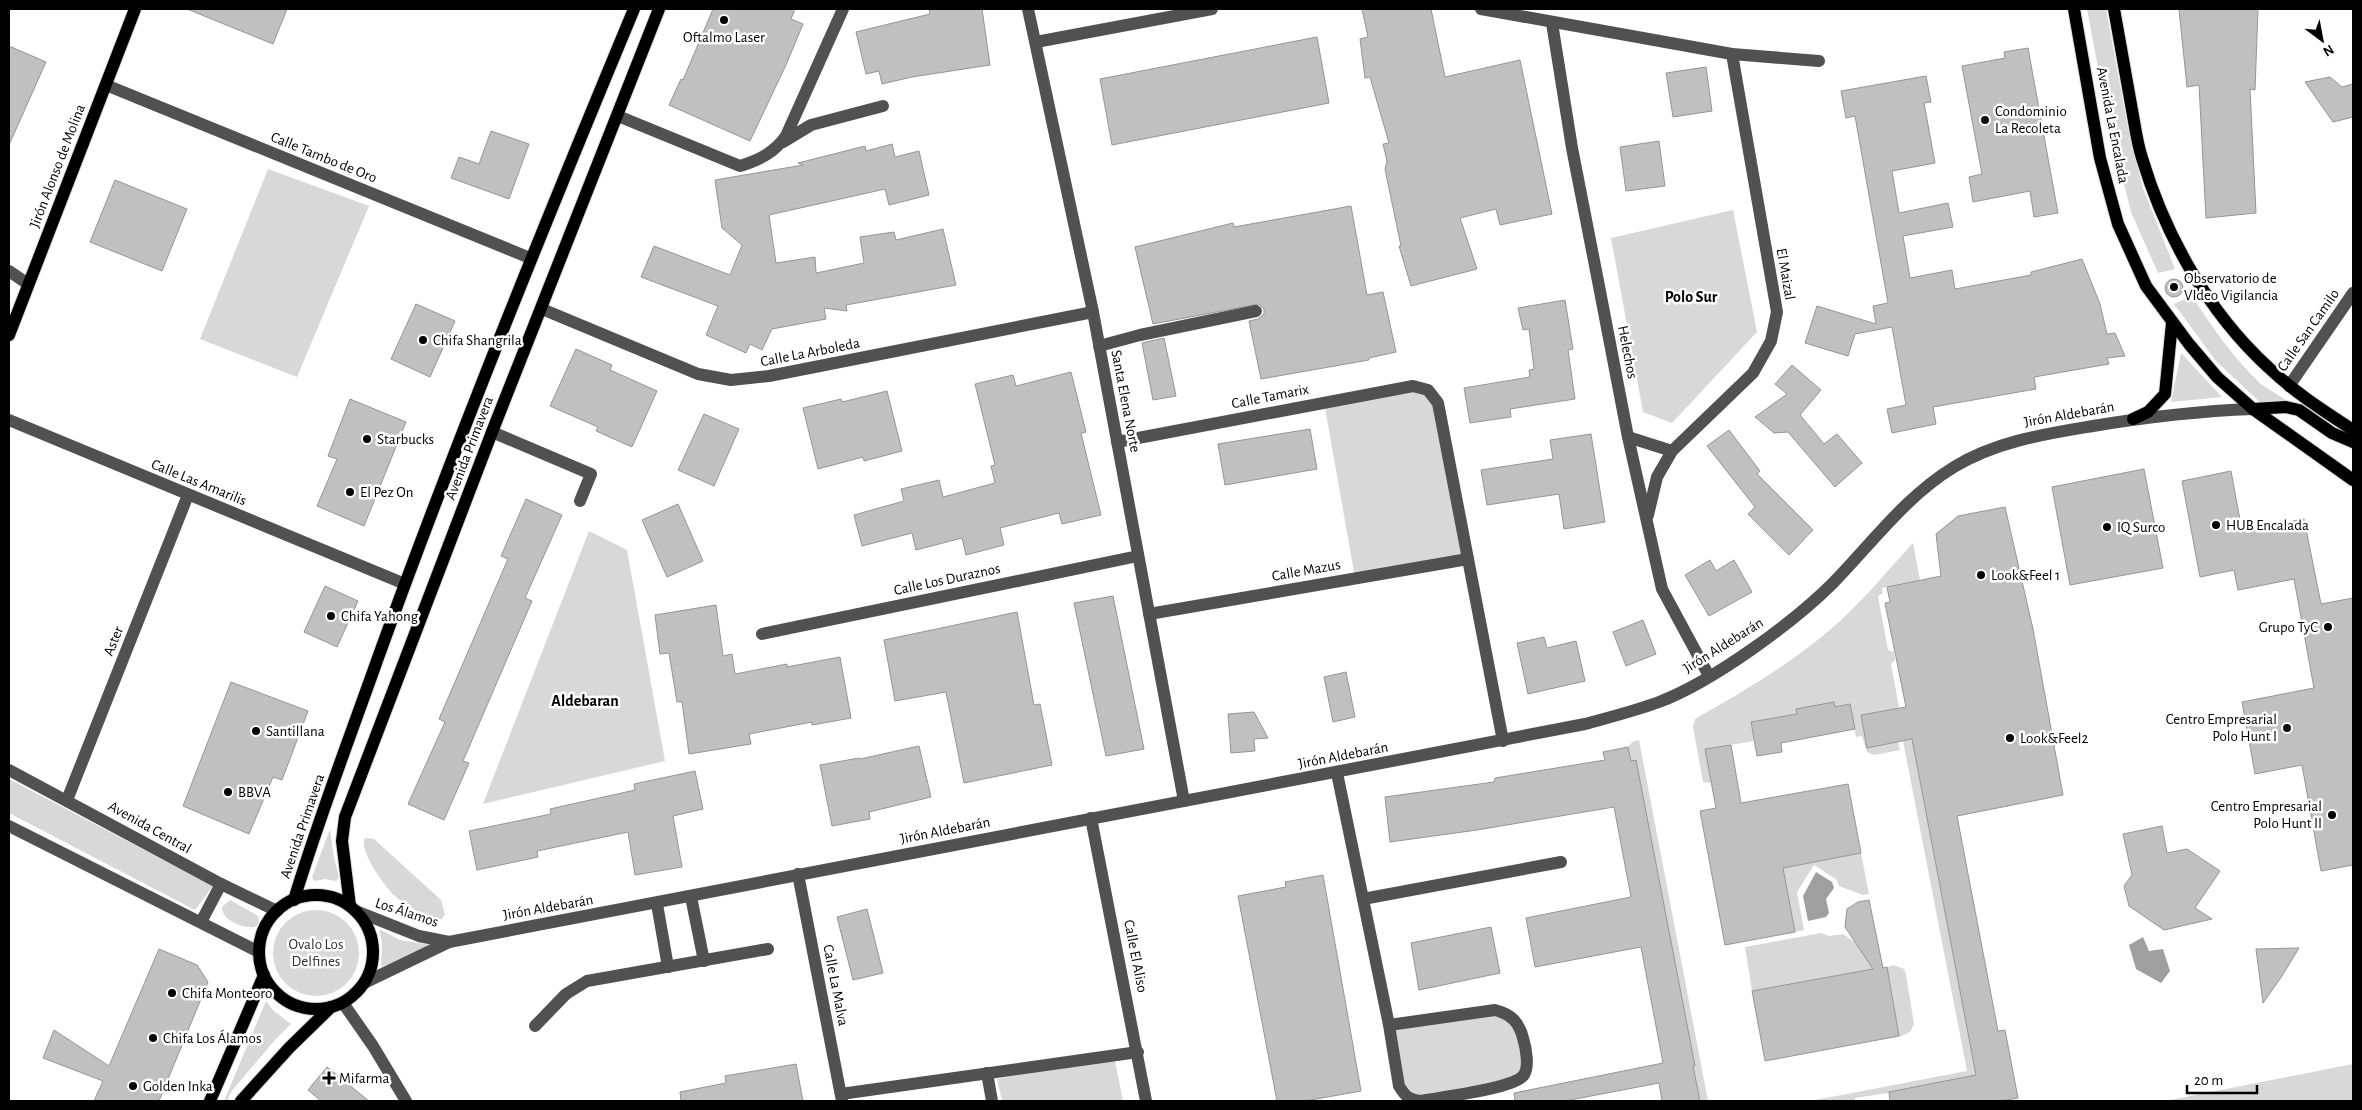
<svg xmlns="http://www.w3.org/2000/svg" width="2362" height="1110" viewBox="0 0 2362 1110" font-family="'Alegreya Sans',sans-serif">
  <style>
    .green { fill: #d8d8d8 }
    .water { fill: #9f9f9f }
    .building { fill: #c0c0c0; stroke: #959595 }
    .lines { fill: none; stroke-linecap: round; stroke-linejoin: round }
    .major-casing { stroke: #dbdbdb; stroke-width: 14 }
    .minor { stroke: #515151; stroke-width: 12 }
    .major { stroke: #000; stroke-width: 12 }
    .poi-dot { fill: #000; stroke: #fff; stroke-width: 2 }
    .labels { text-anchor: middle; stroke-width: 5; stroke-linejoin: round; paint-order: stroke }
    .poi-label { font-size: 15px; fill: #000; stroke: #fff; text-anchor: start }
    .street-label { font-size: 15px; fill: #000; stroke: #fff }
    .park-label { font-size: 15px; fill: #2f2f2f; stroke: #fff }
    .neighbourhood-label { font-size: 16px; font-weight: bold; fill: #000; stroke: #fff }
  </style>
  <rect width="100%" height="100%" fill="#fff"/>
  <g class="green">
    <path d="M2087,9h19l21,114 16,65 32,81 -17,4 -27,-61 -23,-91z"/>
    <path d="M268,169l101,37 -72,171 -97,-38z"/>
    <path d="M1733,210l24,122 -85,91 -29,-11 -32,-174z"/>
    <path d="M2192,296c20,31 42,63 69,88 8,6 18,11 26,17l-24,4 -47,-44 -42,-57z"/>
    <path d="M2181,353l41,44 -51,5z"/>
    <path d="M1413,386l25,17 30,156 -113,19 -31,-176z"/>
    <path d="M589,531l38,19 38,211 -182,43z"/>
    <path d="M1913,543l7,37 -38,8 1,5 -5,3 10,54 6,2 1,8 -4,4 10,54 -10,16 -4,-24 -26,6 7,32 30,-6 2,8 -26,5 -7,-3 -5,-16 -6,1 -6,-33 -15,3 -1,-5 -37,12 -46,8 3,19 -48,8 5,34 -8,-1 -10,-55 2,-8c51,-29 101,-58 145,-98 26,-24 49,-52 73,-78z"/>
    <path d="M1917,739l1,33 7,38 5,-1 1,31 33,172 21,66 -130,20v3h-45l157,-30 -64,-330z"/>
    <path d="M1639,740l69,361h-8l-69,-340 -3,-14 4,-5z"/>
    <path d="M9,779l204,107 -18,24 -186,-97z"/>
    <path d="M330,829l4,29 5,19 -3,4 -11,-2 -11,2 -2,-4z"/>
    <path d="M365,838l9,1 67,61 4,14 -3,5 -8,1 -5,-2c-11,-7 -24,-13 -34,-22 -10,-9 -37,-46 -30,-58z"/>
    <path d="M1861,853l8,41 -6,1 -24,-9 -2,-6 -23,-15 -17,27 7,38 -9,2 -12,-64z"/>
    <path d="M230,900l28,16 1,5 -2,5c-11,5 -36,-6 -35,-19z"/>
    <circle cx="316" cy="953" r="43"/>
    <path d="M379,929l21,11 38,6 -57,21 1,-24z"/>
    <path d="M1821,933l8,3 14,-2 12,8 11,3 16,23 -130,23 -7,-44z"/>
    <path d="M1894,965l10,4 2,5 8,50 -4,8 -11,5 -12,-70z"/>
    <path d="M266,1001l8,10 17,13 -17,17 -43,51 -4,9h-3z"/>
    <path d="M1495,1010l26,20 2,45 -106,24 -12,-14 -10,-61z"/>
    <path d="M1114,1056l9,45h-121l-5,-22z"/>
    <path d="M2353,1064v36l-5,1h-183z"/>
  </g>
  <g class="water">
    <path d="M1816,872l16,10 2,6 -8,11 3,14 -3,4 -18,4 -5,-25z"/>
    <path d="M2143,937l6,14 14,-2 7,22 -9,12 -25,-14 -7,-24z"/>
  </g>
  <g class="building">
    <path d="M187,9h100l-14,35z"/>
    <path d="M713,9h82l-4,10 12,5 -17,41 -36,76 -81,-36 12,-26 2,1z"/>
    <path d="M929,9h53l8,56 -78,12 -30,7 -3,-13 -13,3 -10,-42 74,-18z"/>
    <path d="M1362,9h69l14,68 75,-17 32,154 -52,11 -4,-16 -36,9 17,51 -66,17 -12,-40h2l-16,-77 2,-8 -4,-17 6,-1 -19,-66 -5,1 -5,-39 8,-2z"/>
    <path d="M2179,9h79l-3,81 -5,-1 6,124 -50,5 -7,-133 -12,2z"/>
    <path d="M1317,37l12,66 -217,42 -12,-66z"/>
    <path d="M9,46l37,16 -37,83z"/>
    <path d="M2028,48l30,165 -24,4 -4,-26 -57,11 -4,-25 13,-3 -20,-108 43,-8 -1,-6z"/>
    <path d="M1706,67l6,44 -39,6 -7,-44z"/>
    <path d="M1926,76l5,26 -7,1 11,60 -43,8 7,42 49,-10 5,24 -50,9 7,42 42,-8 3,19 76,-14v-3l51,-13 18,45 7,30 8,-1 10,23 -18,2 2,6 -75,13 2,12 -103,18 3,17 -44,9 -5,-24 19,-4 -14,-78 -37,7 -7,22 -43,-13 12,-37 59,18 -3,-18 15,-3 -33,-187 -9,2 -5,-27z"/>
    <path d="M2330,77l12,10 11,-3v33l-20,5 -28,-40z"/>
    <path d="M491,131l38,13 -20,55 -58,-21 8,-21 20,7z"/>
    <path d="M1659,141l6,45 -39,5 -6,-44z"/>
    <path d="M892,144l3,13 24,-6 10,44 -40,10 -4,-16 -116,26 7,48 39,-6 1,16 48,-10 -4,-26 34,-5 2,8 47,-11 13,56 -110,20 1,6 -23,-3 2,11 -54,10 -10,21 -12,-6 -4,9 -40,-18 12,-29 -77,-29 13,-31 76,29 12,-30 -20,-17 -7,-48 88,-15 -5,-2 67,-17 1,5z"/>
    <path d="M115,180l72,29 -25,62 -72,-29z"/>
    <path d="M1351,206l16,89 16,-3 13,60 -27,6v2l-108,19 -12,-58 9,-2 6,-5v-5l-5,-5 -106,20 -18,-77 98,-24 1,4z"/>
    <circle cx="2174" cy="288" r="9"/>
    <path d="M1565,300l8,49 -5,1 7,49 -65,10 1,8 -41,6 -6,-35 66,-11 -1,-7 5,-1 -5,-40 -6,1 -5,-22z"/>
    <path d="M416,304l39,17 -25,56 -39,-18z"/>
    <path d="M1164,338l12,58 -23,4 -11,-57z"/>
    <path d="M576,349l36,16 -2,5 47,21 -25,56 -36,-16 2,-4 -48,-21z"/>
    <path d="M1792,365l29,25 -21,25 24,29 13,-10 25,29 -27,24 -47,-55 -14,1 -19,-16 32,-23 -12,-10z"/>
    <path d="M1071,372l15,60 -5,1 20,82 -39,9 -3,-11 -59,15 4,17 -38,10 -4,-17 -46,12 -4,-17 -50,13 -8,-31 50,-14 -3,-12 38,-9 4,17 52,-14 -4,-17 4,-1 -20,-81 38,-9 3,11z"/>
    <path d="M887,391l15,60 -38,10 -1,-4 -45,12 -15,-61 38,-9 1,3z"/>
    <path d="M350,399l56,23 -42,104 -47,-20 20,-47 -9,-3z"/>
    <path d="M704,414l35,15 -25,57 -36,-16z"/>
    <path d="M1310,429l7,40 -92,16 -7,-41z"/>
    <path d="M1729,430l31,41 -3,3 56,56 -24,25 -41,-41 7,-7 -48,-61z"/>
    <path d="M1591,434l14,88 -41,7 -5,-35 -72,11 -6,-35 72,-11 -3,-19z"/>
    <path d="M2144,469l19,99 -93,17 -18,-98z"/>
    <path d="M2231,471l11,60 62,-12 17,85 32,-6v267l-32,6 -19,-106 -47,9 -13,-72 72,-14 -20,-109 -56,11 -4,-20 -34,7 -18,-96z"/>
    <path d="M526,499l36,16 -37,83 7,3 -69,160 6,2 -25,57 -36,-16 37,-82 -6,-3 69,-160 -7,-3z"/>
    <path d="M678,504l25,57 -36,16 -25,-57z"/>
    <path d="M2005,507l28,122 30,166 -106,21 41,215 7,-1 13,68 -17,3h-111l-1,-9 87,-17 -64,-336 -45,9 -6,-33 45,-8 -21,-104 5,-1 -3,-15 54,-11 -5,-42 22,-18z"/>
    <path d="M1710,560l6,11 18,-11 18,32 -43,24 -24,-41z"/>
    <path d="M325,586l33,15 -21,46 -33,-15z"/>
    <path d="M1113,596l31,153 -38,7 -32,-153z"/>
    <path d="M716,605l7,51 9,-2 3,20 52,-10v3l53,-10 11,61 -39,7v-3l-63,12 2,10 -62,10 -7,-52h-5l-8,-49 -9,1 -5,-39z"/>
    <path d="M1017,612l17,93 6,-1 12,61 -88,18 -18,-91 -51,9 -11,-61z"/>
    <path d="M1643,620l13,34 -30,12 -13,-34z"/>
    <path d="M1544,637l3,11 29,-7 9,40 -57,13 -11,-51z"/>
    <path d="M1346,672l9,45 -22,5 -9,-45z"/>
    <path d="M231,682l77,29 -26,69 -9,-3 -24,57 -66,-28z"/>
    <path d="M1834,702l1,5 15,-3 5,25 -74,14 1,9 -25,4 -6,-34 46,-8 -1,-5z"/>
    <path d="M1254,712l14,26 -14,1 1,12 -24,2 -3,-39z"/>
    <path d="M1731,745l10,58 107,-19 13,69 -78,15 12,64 -70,13 -25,-134 16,-3 -11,-59z"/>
    <path d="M919,746l12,51 -62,15 1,7 -38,7 -12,-61 39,-7 1,1z"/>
    <path d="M1628,747l3,14 5,-1 59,306h-2l7,35h-38l-3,-18 -94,18h-50l-1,-8 149,-30 -22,-116 -106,20 -9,-49 105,-21 -17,-90 -137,23 -87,12 -5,-45 109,-15 1,-4 110,-18 -2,-8z"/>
    <path d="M695,771l8,38 -30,7 9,51 -47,8 -7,-43 -91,19 1,6 -61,13 -8,-39 82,-17 -1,-5 85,-19 -1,-6z"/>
    <path d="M2162,826l5,27 20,-4 33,22 -25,37 17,11 -48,11 -35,-24 -5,-20 8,-11 -9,-41z"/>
    <path d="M1323,875l38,216 -56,10h-28l-39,-205 48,-9 -1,-5z"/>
    <path d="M1869,900l14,68 4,-1 12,69 -134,25 -13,-70 121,-22 -28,-42 2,-18 11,-7z"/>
    <path d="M867,909l16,64 -30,7 -16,-63z"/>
    <path d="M1491,927l9,46 -81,17 -8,-47z"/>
    <path d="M2299,948l-17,28 -19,27 -7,-54z"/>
    <path d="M159,949l38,16 11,17 -49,119h-65l9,-20 -60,-23 11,-28 55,36z"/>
    <path d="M796,1064l7,37h-122l-1,-9 46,-9 -1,-7z"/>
    <path d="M327,1067l42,34h-48l-13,-11z"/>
  </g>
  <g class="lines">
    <defs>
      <g id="major">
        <path d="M2074,9l26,149 18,66 28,62 43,58 28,33 36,32 100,71"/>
        <path d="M2114,9c6,33 12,67 18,101 3,16 5,33 10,48 23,77 66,154 126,209 26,25 56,44 85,63"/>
        <path d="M9,335l126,-326"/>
        <path d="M2253,409l33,-2 13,3 33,23 21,9"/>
        <path d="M2133,419l15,-7 17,-18 7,-71"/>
        <circle cx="316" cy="952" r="57"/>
        <path d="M294,900c25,-83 56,-163 85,-245 79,-218 166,-432 255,-646"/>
        <path d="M350,906l-8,-65 3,-24 147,-385 167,-423"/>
        <path d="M210,1101l54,-126"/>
        <path d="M241,1101l48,-53 42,-41"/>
      </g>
    </defs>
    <use href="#major" class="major-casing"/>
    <g class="minor">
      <path d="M1028,9l65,303 91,489"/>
      <path d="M1481,9l251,45 87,7"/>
      <path d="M1552,23l20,125 26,133 30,156 34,152 47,87"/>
      <path d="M1036,42l176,-33"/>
      <path d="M106,85l424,173"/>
      <path d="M618,116l122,50c19,-6 34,-13 46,-30l57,-127"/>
      <path d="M783,142l28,-17 72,-19"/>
      <path d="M9,271l19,13"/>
      <path d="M542,309l156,65 33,6 38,-4 324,-64"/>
      <path d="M1099,346l41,-11 116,-24"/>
      <path d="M2289,386l64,-93"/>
      <path d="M9,420l396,164"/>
      <path d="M492,432l99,42 -11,27"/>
      <path d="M1628,437l44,14"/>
      <path d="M1117,442l296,-56 15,4 10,13 65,338"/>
      <path d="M1648,515l9,-38 15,-26 81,-78 18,-32 6,-29 -45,-258"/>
      <path d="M1149,614l319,-55"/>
      <path d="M762,634l376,-78"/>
      <path d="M9,770l212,114 56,27"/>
      <path d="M1337,773l52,252 10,61c6,10 10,14 22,15 19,-4 90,-12 102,-25 7,-8 3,-28 0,-38 -4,-16 -12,-24 -28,-28l-106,15"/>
      <path d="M67,800l121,-305"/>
      <path d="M1091,818l55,283"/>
      <path d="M9,826l250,126"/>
      <path d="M798,874l44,227"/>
      <path d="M691,897l13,64"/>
      <path d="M1363,899l198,-37"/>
      <path d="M657,904l11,63"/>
      <path d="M356,911l63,25 30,6"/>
      <path d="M201,922l20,-38"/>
      <path d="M364,983l85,-41 1136,-218c25,-7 50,-13 74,-22 53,-20 134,-79 174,-119 40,-41 72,-86 121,-116 43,-26 91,-33 139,-41 54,-9 106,-15 160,-17"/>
      <path d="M343,1003l30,43 33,55"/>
      <path d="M535,1026l31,-32 21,-13 181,-32"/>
      <path d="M987,1073l5,28"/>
      <path d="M841,1094l297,-42"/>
    </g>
    <use href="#major" class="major"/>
  </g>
  <g class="poi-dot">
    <circle cx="724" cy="20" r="5"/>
    <circle cx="1985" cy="120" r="5"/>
    <circle cx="2174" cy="287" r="5"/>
    <circle cx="423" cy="340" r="5"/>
    <circle cx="367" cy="439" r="5"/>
    <circle cx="350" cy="492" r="5"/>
    <circle cx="2216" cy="525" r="5"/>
    <circle cx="2107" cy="527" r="5"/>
    <circle cx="1981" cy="575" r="5"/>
    <circle cx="331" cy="616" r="5"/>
    <circle cx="2328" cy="627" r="5"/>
    <circle cx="2287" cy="728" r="5"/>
    <circle cx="256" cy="731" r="5"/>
    <circle cx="2010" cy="738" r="5"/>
    <circle cx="228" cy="792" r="5"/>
    <circle cx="2332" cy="815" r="5"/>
    <circle cx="172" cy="993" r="5"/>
    <circle cx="153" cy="1038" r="5"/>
    <path d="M326.5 1070.5h5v5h5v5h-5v5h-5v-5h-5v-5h5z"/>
    <circle cx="133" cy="1086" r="5"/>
  </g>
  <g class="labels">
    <g class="poi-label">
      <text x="724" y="42" text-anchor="middle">Oftalmo Laser</text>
      <text x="1995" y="116">Condominio<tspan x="1995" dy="17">La Recoleta</tspan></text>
      <text x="2184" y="283">Observatorio de<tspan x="2184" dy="17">VIdeo Vigilancia</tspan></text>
      <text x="433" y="345">Chifa Shangrila</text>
      <text x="377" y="444">Starbucks</text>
      <text x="360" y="497">El Pez On</text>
      <text x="2226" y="530">HUB Encalada</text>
      <text x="2117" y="532">IQ Surco</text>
      <text x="1991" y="580">Look&amp;Feel 1</text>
      <text x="341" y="621">Chifa Yahong</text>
      <text x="2318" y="632" text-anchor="end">Grupo TyC</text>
      <text x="2277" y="724" text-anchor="end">Centro Empresarial<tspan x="2277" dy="17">Polo Hunt I</tspan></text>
      <text x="266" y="736">Santillana</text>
      <text x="2020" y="743">Look&amp;Feel2</text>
      <text x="238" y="797">BBVA</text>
      <text x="2322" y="811" text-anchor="end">Centro Empresarial<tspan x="2322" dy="17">Polo Hunt II</tspan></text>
      <text x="182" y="998">Chifa Monteoro</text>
      <text x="163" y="1043">Chifa Los Álamos</text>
      <text x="339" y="1083">Mifarma</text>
      <text x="143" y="1091">Golden Inka</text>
    </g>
    <g class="street-label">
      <text transform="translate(2113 125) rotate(79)" y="5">Avenida La Encalada</text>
      <text transform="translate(324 157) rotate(22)" y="5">Calle Tambo de Oro</text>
      <text transform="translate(57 166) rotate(-69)" y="5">Jirón Alonso de Molina</text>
      <text transform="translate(1786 274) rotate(80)" y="5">El Maizal</text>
      <text transform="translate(2308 330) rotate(-55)" y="5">Calle San Camilo</text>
      <text transform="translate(810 352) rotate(-11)" y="5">Calle La Arboleda</text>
      <text transform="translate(1628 352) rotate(79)" y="5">Helechos</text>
      <text transform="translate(1270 396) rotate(-11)" y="5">Calle Tamarix</text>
      <text transform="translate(1126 401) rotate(79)" y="5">Santa Elena Norte</text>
      <text transform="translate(2069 414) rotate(-10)" y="5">Jirón Aldebarán</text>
      <text transform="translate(469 448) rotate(-69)" y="5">Avenida Primavera</text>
      <text transform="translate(199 482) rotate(22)" y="5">Calle Las Amarilis</text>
      <text transform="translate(1306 570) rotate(-10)" y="5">Calle Mazus</text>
      <text transform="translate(947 579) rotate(-12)" y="5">Calle Los Duraznos</text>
      <text transform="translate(113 641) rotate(-68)" y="5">Aster</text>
      <text transform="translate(1723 645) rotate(-32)" y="5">Jirón Aldebarán</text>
      <text transform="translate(1343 755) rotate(-11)" y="5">Jirón Aldebarán</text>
      <text transform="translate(302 826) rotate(-71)" y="5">Avenida Primavera</text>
      <text transform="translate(150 827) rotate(29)" y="5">Avenida Central</text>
      <text transform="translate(945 830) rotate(-11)" y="5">Jirón Aldebarán</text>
      <text transform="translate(548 907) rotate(-10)" y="5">Jirón Aldebarán</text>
      <text transform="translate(407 912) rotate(18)" y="5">Los Álamos</text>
      <text transform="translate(1136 956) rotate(79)" y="5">Calle El Aliso</text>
      <text transform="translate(836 985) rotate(79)" y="5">Calle La Malva</text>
    </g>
    <g class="park-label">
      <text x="316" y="949">Ovalo Los<tspan x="316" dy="17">Delfines</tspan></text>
    </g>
    <g class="neighbourhood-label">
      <text x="1691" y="302">Polo Sur</text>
      <text x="585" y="706">Aldebaran</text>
    </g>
  </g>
  <rect width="2362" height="1110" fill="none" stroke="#000000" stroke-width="20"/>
  <g transform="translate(2322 40) rotate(148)" stroke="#ffffff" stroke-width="4" paint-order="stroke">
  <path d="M0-4L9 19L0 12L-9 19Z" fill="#000000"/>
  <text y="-8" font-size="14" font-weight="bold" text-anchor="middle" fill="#000000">N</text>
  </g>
  <path d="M2187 1085v8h70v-8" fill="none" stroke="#000000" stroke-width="2.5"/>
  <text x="2194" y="1085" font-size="15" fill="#000000" stroke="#ffffff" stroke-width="4" paint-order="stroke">20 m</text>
</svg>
